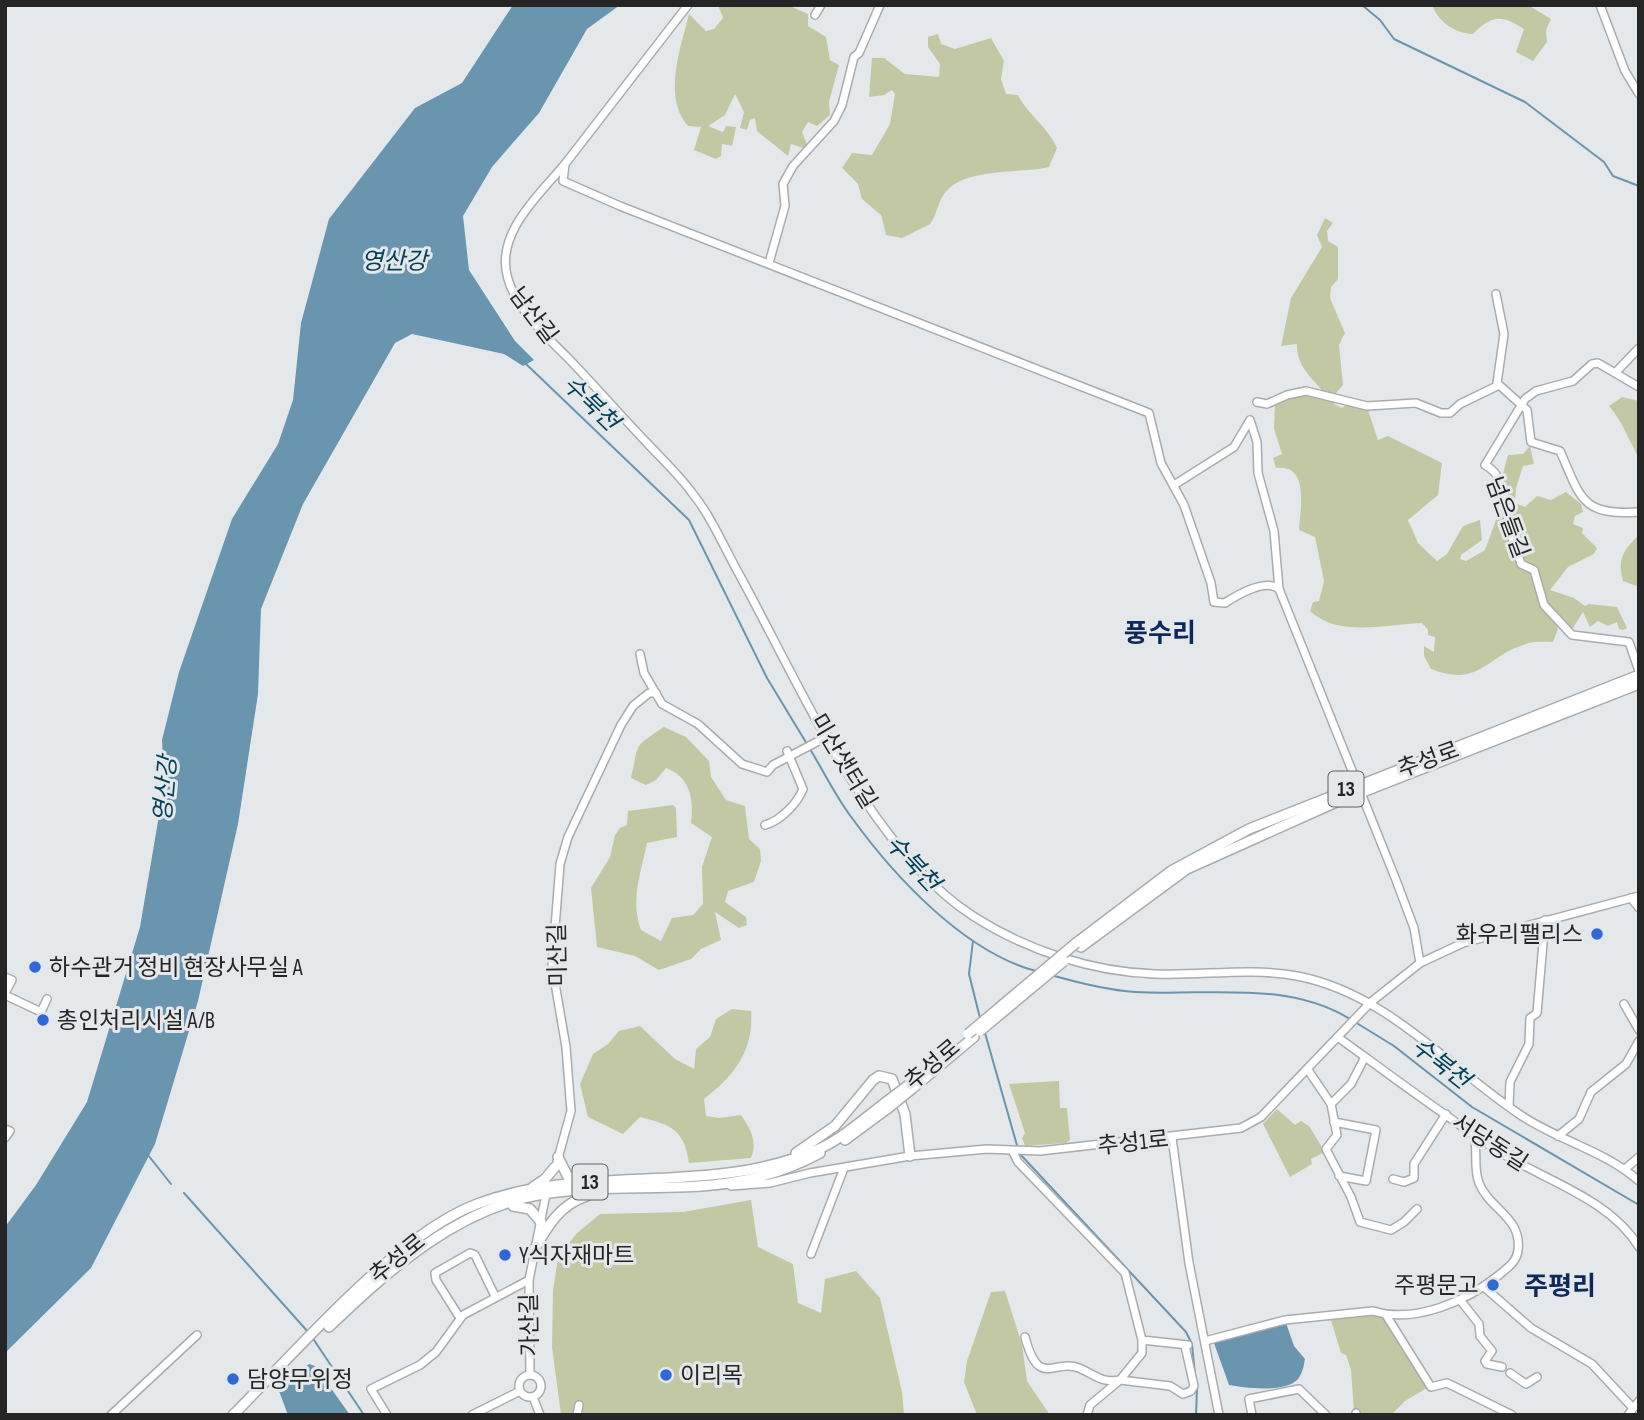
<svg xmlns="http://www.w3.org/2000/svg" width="1644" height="1420" viewBox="0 0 1644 1420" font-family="'Sofia Sans Condensed','Noto Sans KR',sans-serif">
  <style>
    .green { fill: #c3c8a4 }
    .water { fill: #6a95af }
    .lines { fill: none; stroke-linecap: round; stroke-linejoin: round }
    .stream { stroke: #6a95af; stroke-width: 2 }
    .minor-casing { stroke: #a9abad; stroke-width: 10 }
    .major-casing { stroke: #a9abad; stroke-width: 12 }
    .minor { stroke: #fff; stroke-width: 7 }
    .major { stroke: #fff; stroke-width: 9 }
    .major-bridge-casing { stroke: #a9abad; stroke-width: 12; stroke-linecap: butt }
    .major-bridge { stroke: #fff; stroke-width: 9 }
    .poi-dot { fill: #3068d7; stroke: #e5e8ea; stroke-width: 2.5 }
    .labels { text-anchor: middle; stroke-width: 6; stroke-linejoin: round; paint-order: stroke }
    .shield { fill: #e5e8ea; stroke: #5f6061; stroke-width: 2 }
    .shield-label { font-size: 21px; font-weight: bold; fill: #252526 }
    .street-label { font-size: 23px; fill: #252526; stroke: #e5e8ea }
    .poi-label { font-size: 23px; fill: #252526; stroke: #e5e8ea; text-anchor: start }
    .water-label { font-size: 24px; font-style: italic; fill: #03415b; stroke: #e5e8ea }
    .quarter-label { font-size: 26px; font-weight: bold; fill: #0d285d; stroke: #e5e8ea }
  </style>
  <rect width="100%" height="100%" fill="#e5e8ea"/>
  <g class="green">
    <path d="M718,5h70l20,9v12l18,11 4,23 9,5 -10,37 1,13 -13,11 -9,-4 -6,10 5,12 -4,4 -12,-4 -3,12 -31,-25 -2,-13 -5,2 -3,10 -7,-2 4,-16 -9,-18 -10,21 -17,11 15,6 3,-6 10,1 -4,19 -10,-2 -1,12 -5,3 -22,-9 7,-23 -13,-1c-26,-29 -7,-79 1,-112l17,17 8,-2 9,-11z"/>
    <path d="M1432,5h96l23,14 -5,11 1,12 -14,19 -17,-9 8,-23c-21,-14 -32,-15 -51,5 -18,-1 -34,-11 -41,-29z"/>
    <path d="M938,34l3,10 14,5 36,-11 13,23 -3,18 5,15 12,1c10,20 30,32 39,53l-8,19c-30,7 -86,0 -105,27 -7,10 -7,21 -14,30l-28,14 -16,-3 -5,-20 -19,-16 -4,-15 -16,-16 10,-15 20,2 18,-31 5,-30 -3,-4 -8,5 -15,2 3,-39h12l21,16 34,3 1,-13 -12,-17v-10z"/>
    <path d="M1325,218l8,5 -6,8 1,10 10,6v32l-7,8 -1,11 15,35 -6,12 4,40 -11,13 2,6 8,4 15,-9 8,2 13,39 10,-4 54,27 -4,32 -30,25 10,23 19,18 10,-7 16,-28 17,-6 2,20 -21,15 -1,4 6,2 19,-11 15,-41 5,6 2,-25 -4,-1 -2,-8 7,-26 15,-1 7,-8 4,18 -11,2 -7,22 -1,15 10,4 12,-11 14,4 15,-8 15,12 2,8 -8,4 -2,8 10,4 -1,5 15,15 -3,6 -26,13 -18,23 24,8 11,8 4,-2 28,3 10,21 -4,2 -4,-1 -2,-7 -9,4 -10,-5 -8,6 -7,-15 -12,19 -15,-6 2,4 -5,13c-9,0 -19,-1 -27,2 -41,12 -45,44 -95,25l-7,-13v-10l10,6 1,-15 -7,-2v-5l-6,-7c-36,1 -83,15 -112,-12l3,-9 6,-1 5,-20 -9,-44 -16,-7c1,-20 11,-67 -23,-62l-3,-10 9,-4 -8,-25 1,-24 24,-10h20l2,-6c-12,-13 -25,-26 -24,-45l-16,2 10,-48 31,-51 -5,-12z"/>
    <path d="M1622,397l17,4v57c-11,-19 -16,-36 -30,-52z"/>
    <path d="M1639,535v52l-16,-6c-6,-21 0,-31 16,-46z"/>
    <path d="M664,727l22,10 23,24 2,16 15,23 19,6 4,33 11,10 1,12 -7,21 -26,9 -3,11 21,15 1,8 -8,3 -24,-16 6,28 -20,9 -10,10 -32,11 -24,-14 -38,-9 -6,-59 19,-31 5,-22 5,-7 7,-3 1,-14 45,-6 3,3 1,29 -30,6c-6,30 -17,57 -6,87l20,11 11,-23 21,-3 10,-11 -1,-37 10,-30 -21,-14c3,-24 -1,-46 -25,-55l-10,12 -10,5 -15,-7c8,-35 1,-30 33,-51z"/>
    <path d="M732,1009l19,2c3,40 -17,65 -47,88l2,17 13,2 22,-3c9,13 17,27 10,43l-62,5c-5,-34 -18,-38 -49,-46l-17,17 -35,-17 -8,-33 13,-30 15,-10 11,-13 21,-5 35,33 19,10 2,-20 14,-12 6,-18z"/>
    <path d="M1059,1081l1,27h7l3,32 -4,3 -41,3 -3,-8 3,-5 -16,-49z"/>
    <path d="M1277,1109l18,16 6,-4 8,5 16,26 -14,7 1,5 -22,13 -27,-53z"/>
    <path d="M751,1200l7,47 35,17 5,39 23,10 4,-34 31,-8 24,27 22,94 2,23h-343l-9,-68 1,-57 5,-32 18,-24 24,-20 83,-2z"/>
    <path d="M1005,1291l17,54 5,36 23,34h-73l-13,-33 3,-21 24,-69z"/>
    <path d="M1377,1312l9,7 41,69 -22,13 -12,12 -28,2 -11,-4 -3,-41 -5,-15 -5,-2 -11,-36z"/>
  </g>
  <g class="water">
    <path d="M513,5h107l-33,24 -48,84 -47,54 -29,49 6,54 46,71 19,19 -11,6 -19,-12 -92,-20 -17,9 -92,161 -42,105 -3,85 -20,130 -40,177 -43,143 -64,124 -86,85v-126l31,-42 51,-83 53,-175 24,-141 -2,-46 17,-68 53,-153 46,-75 15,-44 8,-77 28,-104 86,-111 47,-25z"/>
    <path d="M1286,1323l8,23 11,13c-1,5 -2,12 -5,17 -9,18 -55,12 -71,9l-15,-42z"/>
    <path d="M309,1364l6,2 35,49h-62l-9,-24z"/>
  </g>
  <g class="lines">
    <g class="stream">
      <path d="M1362,5l18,15 14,19 131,63 79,60 9,14 26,10"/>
      <path d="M525,363l164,157 78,158 40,66"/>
      <path d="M810,749c14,23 26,48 42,69 42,58 112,134 184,153"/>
      <path d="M973,941l-4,33 11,44"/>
      <path d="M1051,975c28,8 55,15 84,17 72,4 151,-12 215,27"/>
      <path d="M1355,1022l39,24 78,61 167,98"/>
      <path d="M985,1033l33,116"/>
      <path d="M1020,1154l166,178 6,12 3,31"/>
      <path d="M148,1155l23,29"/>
      <path d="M184,1193l125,140"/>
      <path d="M312,1337l52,78"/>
      <path d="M1196,1415l1,-27"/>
    </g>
    <defs>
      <g id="minor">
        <path d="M688,5l-123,159 -2,17 57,25 529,207 12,50 23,42 27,78 3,19 11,1c12,-8 41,-25 54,-14l117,291 18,48 6,35"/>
        <path d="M1600,5l25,66 14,23"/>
        <path d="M815,15l6,-10"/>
        <path d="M565,164c-26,31 -71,70 -57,115 9,31 38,57 60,79 27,28 53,58 80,86 15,16 32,32 45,50 19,24 31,53 46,80 59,107 130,275 234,342 53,34 119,56 182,58 48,2 94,-7 142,2 90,17 152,92 225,140 38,25 83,35 117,65"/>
        <path d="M769,263l16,-57 -2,-22 10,-18 41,-45 8,-16 12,-48 5,-4 21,-48"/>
        <path d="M1496,294l8,40 -7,49 30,27 4,32 29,9c21,47 21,65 79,61"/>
        <path d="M1616,372l23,-24"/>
        <path d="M1257,402l10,2 20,-9 19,-4 61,15 49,-3 25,10h9l10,-9 39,-19"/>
        <path d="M1174,485l60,-38 16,-27 7,22 1,31 16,58 5,58"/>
        <path d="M640,654l4,19 18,31 36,20 44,40 25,8 6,-7 55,-29"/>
        <path d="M1639,671l-10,-29 -57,-7 -28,-30 -10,-35 -13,-6c-3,-11 -8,-22 -11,-33 -6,-21 -2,-55 -25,-66l40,-66 11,-8 37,-10 19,-17 6,-1 41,24"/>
        <path d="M765,825c15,-4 32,-21 38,-36l-16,-38"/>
        <path d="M1631,898l8,10"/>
        <path d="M5,977l7,3 -7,13"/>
        <path d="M5,995l36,17 6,-13"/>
        <path d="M1624,1004l15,26"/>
        <path d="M1339,1038c51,37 103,76 156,111 47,31 113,48 144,98"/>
        <path d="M1308,1070l23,34 6,31 -11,14 25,48 9,25 31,8 13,-8 13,-13"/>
        <path d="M1331,1104l20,-20 14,-27"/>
        <path d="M1509,1106l1,-24 19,-38 1,-26 7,-5 8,-93"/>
        <path d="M1334,1122l42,8 -10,51 -27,-5"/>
        <path d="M5,1129l5,2 -5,7"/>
        <path d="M1558,1136l21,-17 12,-27 35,-28 13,-23"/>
        <path d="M1172,1138l17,125 30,152"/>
        <path d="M1013,1152l5,10 107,111 17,67 46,5"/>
        <path d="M557,1162l14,-51 -5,-64 -14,-81 8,-102 8,-27 53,-112 12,-19 16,-13h7"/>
        <path d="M1625,1169l14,-12"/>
        <path d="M1393,1179l11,3 10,-4v-14l32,-50"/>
        <path d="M731,1186l39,-3 40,-10 100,-17 77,-7 53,2 201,-23 20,-11 110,-115 49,-39 43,-20 176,-47"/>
        <path d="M811,1254l33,-86"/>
        <path d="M1484,1287l47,41 61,36 41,44"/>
        <path d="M1461,1301l18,23 1,12 12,15 -7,10 2,3 15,3"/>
        <path d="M1386,1315l45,72 16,-4 65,32"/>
        <path d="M460,1318l-24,-38 -1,-7 35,-20 5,2 20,41"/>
        <path d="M1025,1337c14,53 29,21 54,31 17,7 21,15 41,12l22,-27v-13"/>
        <path d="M1205,1341l80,-21 88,-9c42,13 94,-10 126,-36 8,-7 18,-13 19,-25 4,-33 -29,-41 -39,-67 -6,-15 -1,-34 -5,-49"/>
        <path d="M1510,1373l16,11 11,-7"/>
        <circle cx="530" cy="1386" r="11"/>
        <path d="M530,1375l-1,-95 18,-91"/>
        <path d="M533,1397l7,18"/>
        <path d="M111,1415l86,-80"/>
        <path d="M387,1415l-16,-26 49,-24 16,-13 27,-37 66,-35"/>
        <path d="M472,1415l48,-24"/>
        <path d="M577,1415l2,-10"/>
        <path d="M1087,1415l3,-10 30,-25 50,6 13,8 8,-3 3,-5 -9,-40"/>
        <path d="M1252,1415l-3,-16 50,-10 27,26"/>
        <path d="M1356,1415v-2"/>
        <path d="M1628,1415l11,-14"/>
      </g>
      <g id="major">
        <path d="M1076,943l95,-72 78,-42 390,-154"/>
        <path d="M1081,947l106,-78 145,-65 307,-120"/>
        <path d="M913,1088l61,-51"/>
        <path d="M845,1140l42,-31"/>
        <path d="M796,1153l39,-27 38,-46 6,-4 13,3 13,35 5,42"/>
        <path d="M558,1157l10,20 13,1"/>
        <path d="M533,1187l12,-8 10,-12"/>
        <path d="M513,1206l17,3 11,13"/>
        <path d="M534,1250c13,-23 26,-46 53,-54"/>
        <path d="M329,1327c61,-58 128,-119 214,-133 99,-16 181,11 277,-41"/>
        <path d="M233,1415c63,-63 162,-180 244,-211 111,-42 234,-6 344,-56 23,-11 44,-30 65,-46"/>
      </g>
    </defs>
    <use href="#minor" class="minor-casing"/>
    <use href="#major" class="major-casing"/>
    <use href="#minor" class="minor"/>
    <use href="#major" class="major"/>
    <defs>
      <g id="major-bridge">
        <path d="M980,1031l84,-70"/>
        <path d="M968,1034l108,-91"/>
        <path d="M886,1102l25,-19"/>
        <path d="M887,1109l26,-21"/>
      </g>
    </defs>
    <use href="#major-bridge" class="major-bridge-casing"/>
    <use href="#major-bridge" class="major-bridge"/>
  </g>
  <g class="poi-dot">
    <circle cx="1597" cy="934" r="7"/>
    <circle cx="35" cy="967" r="7"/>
    <circle cx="43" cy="1020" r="7"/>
    <circle cx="505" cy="1255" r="7"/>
    <circle cx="1493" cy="1285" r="7"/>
    <circle cx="666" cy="1375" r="7"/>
    <circle cx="233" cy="1379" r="7"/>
  </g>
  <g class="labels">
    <g class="shield">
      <rect x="1328.5" y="771.5" width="35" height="35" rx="5"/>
      <rect x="572.5" y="1164.5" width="35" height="35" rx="5"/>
    </g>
    <g class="shield-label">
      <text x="1346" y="796">13</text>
      <text x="590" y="1189">13</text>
    </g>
    <g class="street-label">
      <text transform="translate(534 315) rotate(53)" y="8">남산길</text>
      <text transform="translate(1508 517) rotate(70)" y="8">넘은들길</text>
      <text transform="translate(1428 759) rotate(-20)" y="8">추성로</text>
      <text transform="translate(844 761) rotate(59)" y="8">미산샛터길</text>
      <text transform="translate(557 955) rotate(-91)" y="8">미산길</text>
      <text transform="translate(932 1064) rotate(-40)" y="8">추성로</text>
      <text transform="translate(1133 1142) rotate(-6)" y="8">추성1로</text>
      <text transform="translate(1490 1142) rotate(33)" y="8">서당동길</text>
      <text transform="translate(397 1258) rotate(-39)" y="8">추성로</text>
      <text transform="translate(529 1325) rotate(-91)" y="8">가산길</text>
    </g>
    <g class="poi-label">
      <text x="1583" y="942" text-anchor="end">화우리팰리스</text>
      <text x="49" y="975">하수관거 정비 현장사무실 A</text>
      <text x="57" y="1028">총인처리시설 A/B</text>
      <text x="519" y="1263">Y식자재마트</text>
      <text x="1479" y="1293" text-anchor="end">주평문고</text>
      <text x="680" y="1383">이리목</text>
      <text x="247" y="1387">담양무위정</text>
    </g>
    <g class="water-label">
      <text x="394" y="269">영산강</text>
      <text transform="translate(591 403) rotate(44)" y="8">수북천</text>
      <text transform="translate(165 789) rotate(-85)" y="8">영산강</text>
      <text transform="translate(913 863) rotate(47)" y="8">수북천</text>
      <text transform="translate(1441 1063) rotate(38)" y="8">수북천</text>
    </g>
    <g class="quarter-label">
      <text x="1160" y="642">풍수리</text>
      <text x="1560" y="1295">주평리</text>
    </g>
  </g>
  <rect width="1644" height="1420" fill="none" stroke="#252526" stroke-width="14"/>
</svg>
